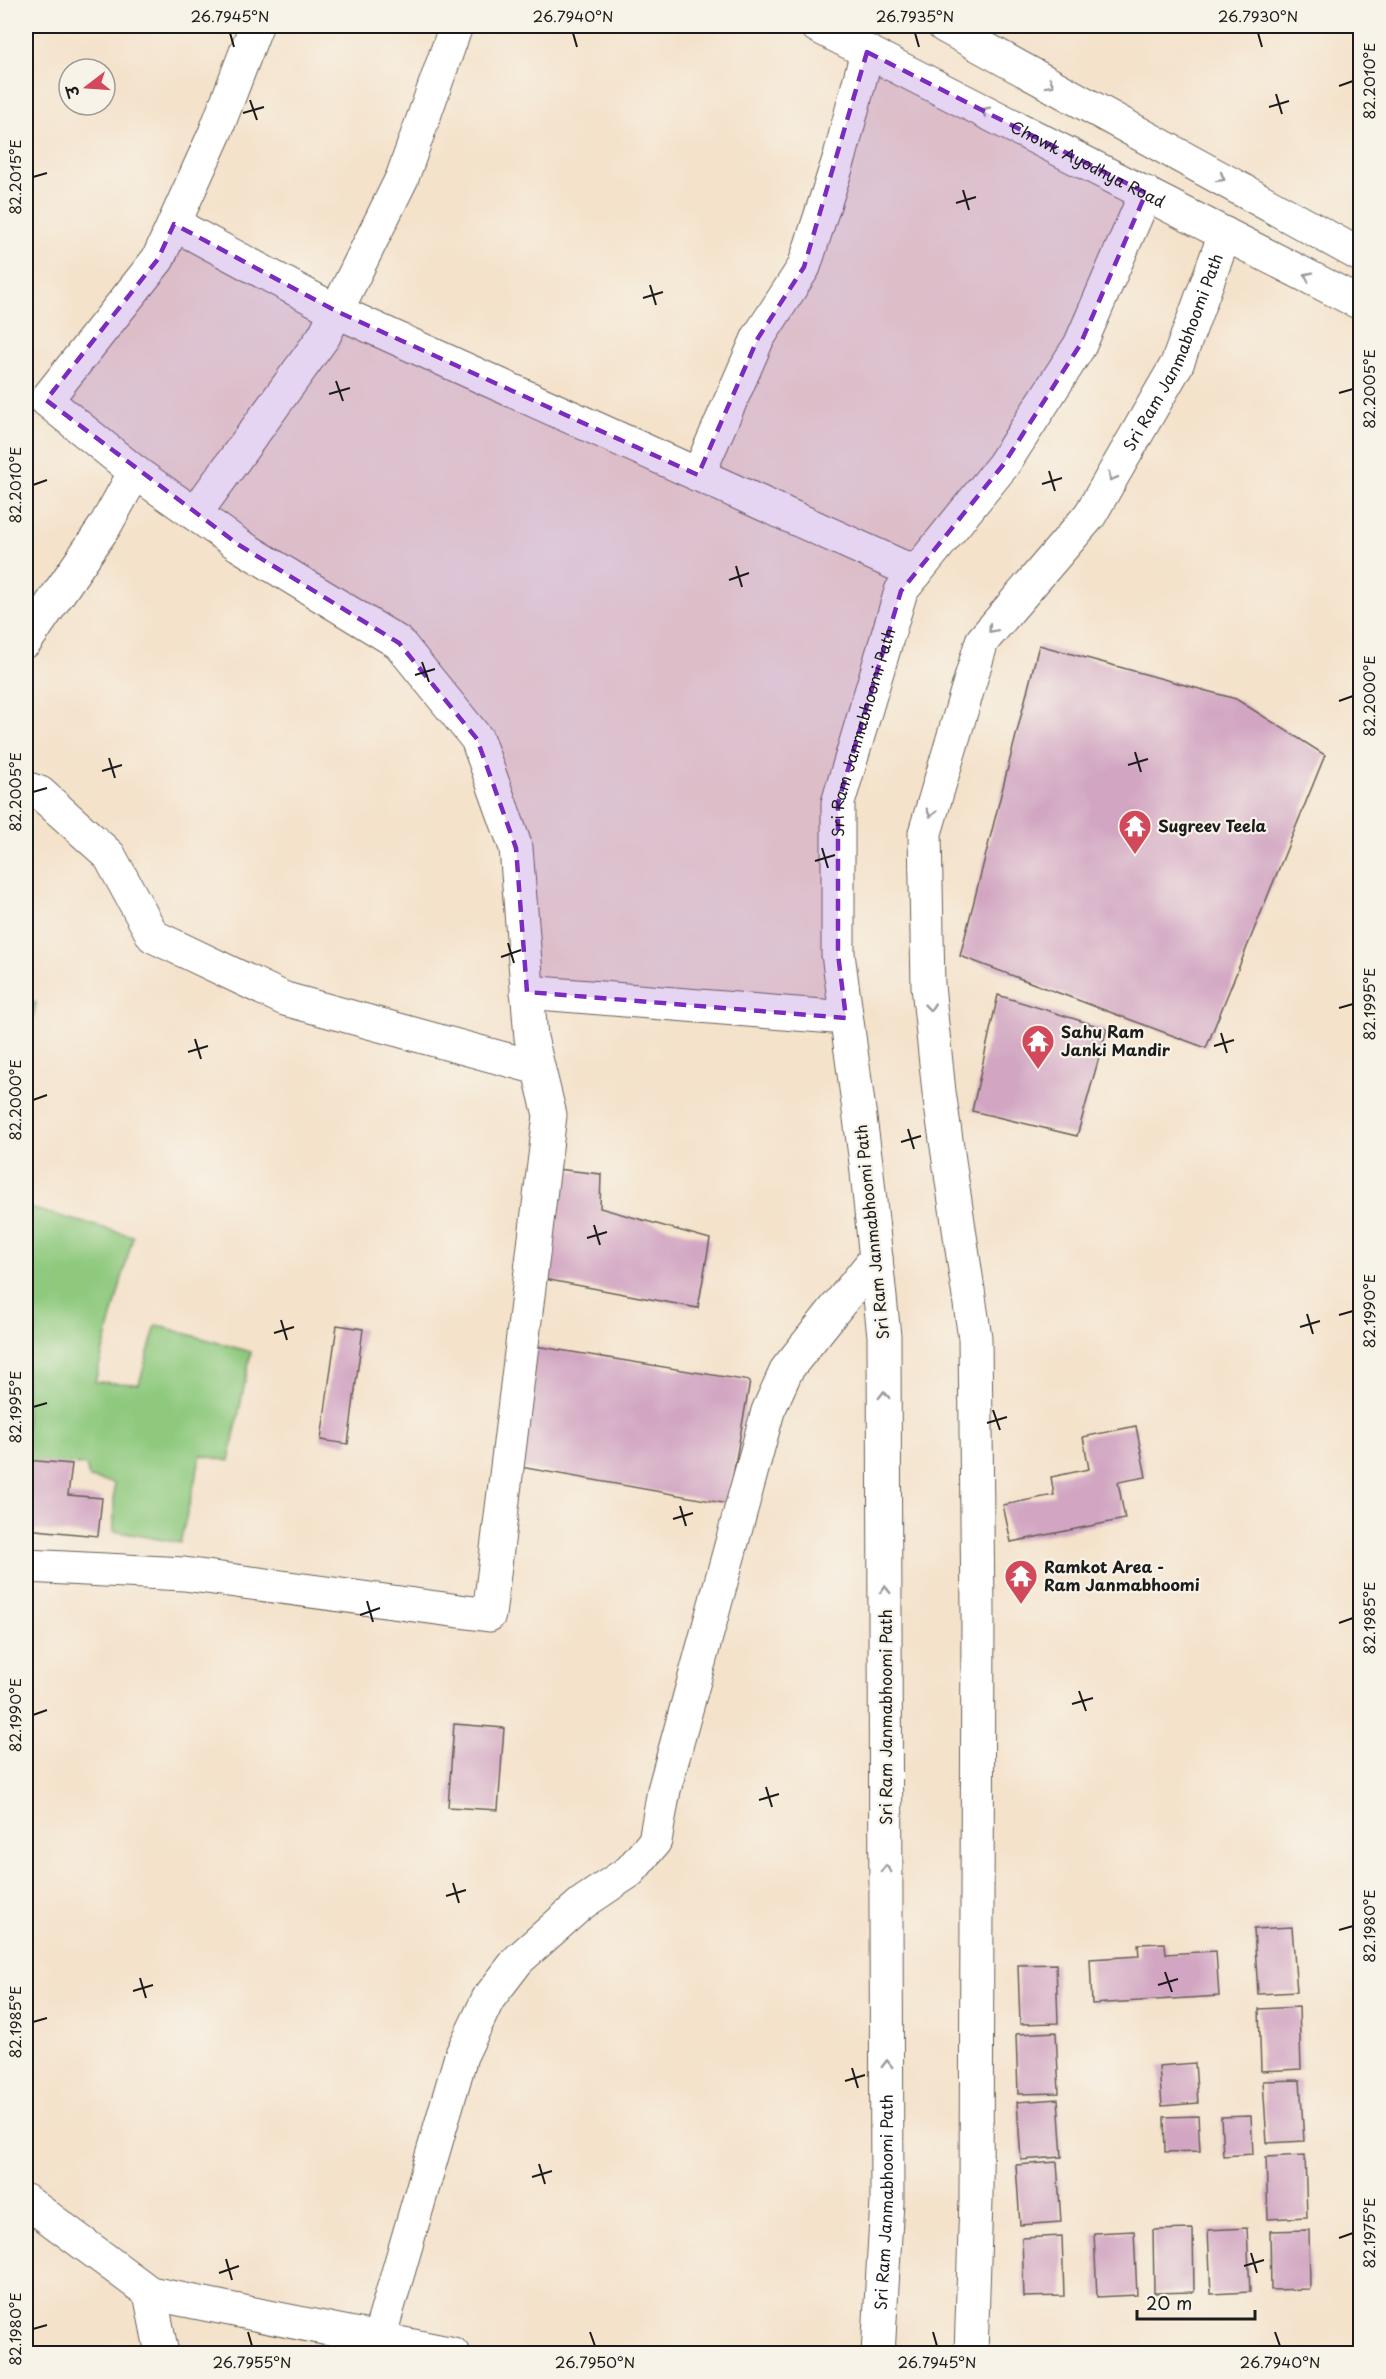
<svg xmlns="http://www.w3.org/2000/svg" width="1386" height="2379" viewBox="0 0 1386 2379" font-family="'Playpen Sans','Playpen Sans Deva',sans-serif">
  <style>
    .green { fill: #8ec97e; stroke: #55724d; stroke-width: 1.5 }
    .building { fill: #d2a6c2 }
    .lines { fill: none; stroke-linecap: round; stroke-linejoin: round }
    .street-casing { stroke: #686159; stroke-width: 35 }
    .primary-casing { stroke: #686159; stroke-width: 35 }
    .street { stroke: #fff; stroke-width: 33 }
    .primary { stroke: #fff; stroke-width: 33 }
    .oneway { stroke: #999 }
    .marked { fill: #7b2cbf; fill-opacity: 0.2; stroke: #7b2cbf; stroke-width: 4.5; stroke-dasharray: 12 8; stroke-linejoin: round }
    .ticks { fill: none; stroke: #1c1c1c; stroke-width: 2 }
    .labels { text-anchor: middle; stroke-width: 4.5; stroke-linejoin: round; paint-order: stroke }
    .street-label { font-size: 16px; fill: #1c1c1c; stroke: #f7f3e8 }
    .poi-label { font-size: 16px; font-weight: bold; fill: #1c1c1c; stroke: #f7f3e8; text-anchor: start }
    .neatline { fill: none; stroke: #1c1c1c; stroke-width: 2 }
    .ticks-label { font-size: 15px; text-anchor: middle; fill: #1c1c1c }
  </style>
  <rect width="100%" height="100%" fill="#f7f3e8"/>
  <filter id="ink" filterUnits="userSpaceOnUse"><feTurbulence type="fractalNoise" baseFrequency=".0167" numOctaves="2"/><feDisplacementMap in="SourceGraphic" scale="12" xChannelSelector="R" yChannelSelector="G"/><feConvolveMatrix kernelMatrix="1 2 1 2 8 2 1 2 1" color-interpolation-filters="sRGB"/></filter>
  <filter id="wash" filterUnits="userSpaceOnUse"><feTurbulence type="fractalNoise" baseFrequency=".008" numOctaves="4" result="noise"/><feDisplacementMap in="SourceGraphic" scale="24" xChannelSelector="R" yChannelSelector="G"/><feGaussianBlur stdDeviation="1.35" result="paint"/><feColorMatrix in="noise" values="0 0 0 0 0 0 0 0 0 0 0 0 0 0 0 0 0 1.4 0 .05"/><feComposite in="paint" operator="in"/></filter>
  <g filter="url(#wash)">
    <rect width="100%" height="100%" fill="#f4e2cb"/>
    <g class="green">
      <path d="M26,1000l10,3 -10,52z"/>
      <path d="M26,1207l107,29 -38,146 44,2 17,-59 95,27 -22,109 -28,-6 -21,88 -66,-12v-48l-25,-5 -3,-13 -60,-2z"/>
    </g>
    <g id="blocks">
      <g class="building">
        <path d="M1039,645l197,54 89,56 -119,293 -246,-92z"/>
        <path d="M998,995l109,34 -30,107 -105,-25z"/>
        <path d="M556,1169l45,5 -1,34 110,31 -12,69 -154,-29z"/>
        <path d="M337,1325l26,4 -15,115 -27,-4z"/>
        <path d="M535,1346l215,35 -22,123 -208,-37z"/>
        <path d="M1136,1426l10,51 -28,5 7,37 -114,23 -8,-37 51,-10 -3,-18 38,-8 -6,-32z"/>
        <path d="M26,1460l46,4 -4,31 34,3 -4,38 -72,-7z"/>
        <path d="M454,1724l50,4 -6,82 -50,-3z"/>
        <path d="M1292,1927l5,65 -39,2 -4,-65z"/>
        <path d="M1165,1943l1,11 50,-3 3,45 -127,8 -2,-45 49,-3 -1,-12z"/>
        <path d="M1056,1964l2,59 -38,1 -2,-59z"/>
        <path d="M1299,2007l2,62 -40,2 -2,-62z"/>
        <path d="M1056,2032l3,61 -41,1 -2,-60z"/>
        <path d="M1195,2063l3,40 -36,3 -3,-40z"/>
        <path d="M1300,2080l4,61 -37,2 -4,-62z"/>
        <path d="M1058,2099l4,58 -41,3 -4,-58z"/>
        <path d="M1198,2116l2,35 -35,1 -1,-35z"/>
        <path d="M1251,2116l2,38 -30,2 -2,-39z"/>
        <path d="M1305,2155l2,62 -39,2 -2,-62z"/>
        <path d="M1057,2162l4,60 -41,3 -4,-60z"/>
        <path d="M1247,2228l3,64 -39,2 -3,-64z"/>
        <path d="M1193,2229l1,63 -40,1 -1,-63z"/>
        <path d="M1309,2230l1,59 -39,1 -1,-59z"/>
        <path d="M1134,2231l3,64 -40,2 -3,-64z"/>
        <path d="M1062,2236l2,60 -40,1 -2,-59z"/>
      </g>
    </g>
  </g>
  <g filter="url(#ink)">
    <use href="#blocks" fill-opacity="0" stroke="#686159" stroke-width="1.5"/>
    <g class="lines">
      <defs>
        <g id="street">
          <path d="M174,224l162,87 580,262"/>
          <path d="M698,475l60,-137 46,-71 36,-111 27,-104"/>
          <path d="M195,514l129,-178 78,-158 54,-152"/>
          <path d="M26,641l79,-115 30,-54"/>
          <path d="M26,788l14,5 69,62 44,81 132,63 253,69"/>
          <path d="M527,992l319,26"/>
          <path d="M26,1566l158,8 305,41 61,-500 -19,-77 -15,-190 -39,-109 -78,-96 -160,-98 -104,-73 -89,-72 112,-141 57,-126 41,-107"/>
          <path d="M26,2201l124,92 303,61"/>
          <path d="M150,2293l12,61"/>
          <path d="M379,2338l82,-282 27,-57 30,-39 63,-56 49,-33 25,-30 9,-51 104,-379 19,-42 89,-111"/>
          <path id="s1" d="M878,2354l9,-152 -3,-866 -18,-173 -28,-209v-151l63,-212 102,-126 77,-120 66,-152"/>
          <path id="s2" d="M971,2354l5,-154 2,-590 -3,-272 -36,-246 -11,-106 -3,-153 57,-192 108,-126 87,-151 48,-130"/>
        </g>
        <g id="primary">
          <path id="s3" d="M817,26l543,277"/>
          <path d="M944,26l416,229"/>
        </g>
      </defs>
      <use href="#street" class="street-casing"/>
      <use href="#primary" class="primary-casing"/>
      <use href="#street" class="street"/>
      <use href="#primary" class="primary"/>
    </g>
    <defs><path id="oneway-chevron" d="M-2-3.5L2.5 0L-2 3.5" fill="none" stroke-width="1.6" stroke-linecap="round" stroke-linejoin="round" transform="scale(1.5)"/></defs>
    <g class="oneway">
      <use href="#oneway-chevron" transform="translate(1050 84) rotate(29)"/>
      <use href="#oneway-chevron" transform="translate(985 111) rotate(-153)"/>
      <use href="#oneway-chevron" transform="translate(1221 178) rotate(29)"/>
      <use href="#oneway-chevron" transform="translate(1308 276) rotate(-153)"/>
      <use href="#oneway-chevron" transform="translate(1112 477) rotate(120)"/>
      <use href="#oneway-chevron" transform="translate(992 629) rotate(131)"/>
      <use href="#oneway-chevron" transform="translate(931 813) rotate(106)"/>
      <use href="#oneway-chevron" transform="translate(930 1007) rotate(84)"/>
      <use href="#oneway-chevron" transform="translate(884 1395) rotate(-90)"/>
      <use href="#oneway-chevron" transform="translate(885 1590) rotate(-90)"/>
      <use href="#oneway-chevron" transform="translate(886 1869) rotate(-90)"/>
      <use href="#oneway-chevron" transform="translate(887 2064) rotate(-90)"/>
    </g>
  </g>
  <path class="marked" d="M867,52l279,141 -66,152 -77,120 -102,126 -63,212v151l8,64 -319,-26 -11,-144 -39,-109 -78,-96 -160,-98 -193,-145 112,-141 16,-35 162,87 362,164 60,-137 46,-71z"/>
  <path class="ticks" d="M230,33l4,14M573,33l4,14M915,33l4,14M1258,33l4,14M1339,86l14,-5M1276,94l6,20M250,100l7,20M1269,107l20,-6M243,113l21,-6M33,177l14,-4M963,190l6,20M956,203l20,-6M650,285l6,20M643,298l20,-6M336,381l7,20M1339,393l14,-4M329,394l21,-6M1049,471l6,20M1042,484l20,-6M33,485l14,-5M736,566l6,21M729,580l20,-7M422,662l7,20M415,675l20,-6M1339,701l14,-5M1135,752l6,20M109,758l6,20M1128,765l20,-6M102,771l20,-6M33,792l14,-4M822,848l6,20M815,861l20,-6M508,943l6,20M501,957l20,-7M1339,1008l14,-4M1221,1033l6,20M195,1039l6,20M1214,1046l20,-6M188,1052l20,-6M33,1100l14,-5M908,1129l6,20M901,1142l20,-6M594,1225l6,20M587,1238l20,-6M1307,1314l6,20M1339,1315l14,-4M281,1320l6,20M1300,1327l20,-6M274,1333l20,-6M33,1407l14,-4M993,1410l7,20M987,1423l20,-6M680,1506l6,20M673,1519l20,-6M367,1601l6,21M360,1615l20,-7M1339,1623l14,-5M1079,1691l7,20M1072,1704l21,-6M33,1715l14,-5M766,1787l6,20M759,1800l20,-6M453,1883l6,20M446,1896l20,-6M1339,1930l14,-4M1165,1972l7,20M140,1978l6,20M1158,1985l20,-6M133,1991l20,-6M33,2022l14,-4M852,2068l6,20M845,2081l20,-6M539,2164l6,20M532,2177l20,-6M1339,2238l14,-5M1251,2253l6,20M226,2259l6,21M1244,2266l20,-6M219,2273l20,-7M33,2329l14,-4M248,2332l4,14M590,2332l5,14M933,2332l4,14M1275,2332l5,14"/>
  <defs>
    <symbol id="temple-pin" viewBox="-11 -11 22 30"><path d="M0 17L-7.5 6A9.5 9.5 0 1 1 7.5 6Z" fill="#d1495b" stroke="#f7f3e8"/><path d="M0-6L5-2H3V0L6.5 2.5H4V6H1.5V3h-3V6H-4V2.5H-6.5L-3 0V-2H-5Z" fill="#fff"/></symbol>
  </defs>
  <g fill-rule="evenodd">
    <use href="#temple-pin" x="1116" y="807" width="38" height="52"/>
    <use href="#temple-pin" x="1019" y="1022" width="38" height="52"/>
    <use href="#temple-pin" x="1002" y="1557" width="38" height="52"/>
  </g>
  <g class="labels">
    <g class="street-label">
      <text dy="6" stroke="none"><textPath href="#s3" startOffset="304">Chowk Ayodhya Road</textPath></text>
      <text dy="6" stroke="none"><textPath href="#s2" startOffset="2074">Sri Ram Janmabhoomi Path</textPath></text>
      <text dy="6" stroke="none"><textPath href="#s1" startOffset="1628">Sri Ram Janmabhoomi Path</textPath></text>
      <text transform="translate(872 1232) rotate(-96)" y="6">Sri Ram Janmabhoomi Path</text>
      <text transform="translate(886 1717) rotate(-90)" y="6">Sri Ram Janmabhoomi Path</text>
      <text dy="6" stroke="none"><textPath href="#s1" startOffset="152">Sri Ram Janmabhoomi Path</textPath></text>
    </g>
    <g class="poi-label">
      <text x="1158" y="832">Sugreev Teela</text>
      <text x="1061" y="1038">Sahu Ram<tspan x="1061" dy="18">Janki Mandir</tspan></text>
      <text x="1044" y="1573">Ramkot Area -<tspan x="1044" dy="18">Ram Janmabhoomi</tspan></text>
    </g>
  </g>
  <rect width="1386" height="2379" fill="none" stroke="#f7f3e8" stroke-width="66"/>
  <g transform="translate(87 87) rotate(253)"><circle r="28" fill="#f7f3e8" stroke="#9f9d96" stroke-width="1.5"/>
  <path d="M0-4.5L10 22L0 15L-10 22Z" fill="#d1495b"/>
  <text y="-9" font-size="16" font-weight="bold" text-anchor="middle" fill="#1c1c1c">उ</text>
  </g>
  <path d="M1137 2310v9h118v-9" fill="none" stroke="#1c1c1c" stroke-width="3"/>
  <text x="1146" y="2310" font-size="18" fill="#1c1c1c" stroke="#f7f3e8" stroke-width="4.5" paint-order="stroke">20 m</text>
  <rect x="33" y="33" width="1320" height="2313" class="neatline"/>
  <g class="ticks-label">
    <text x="230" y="22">26.7945°N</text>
    <text x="573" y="22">26.7940°N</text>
    <text x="915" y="22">26.7935°N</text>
    <text x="1258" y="22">26.7930°N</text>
    <text transform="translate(1370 81) rotate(-90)" y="5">82.2010°E</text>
    <text transform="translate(16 177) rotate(-90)" y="5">82.2015°E</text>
    <text transform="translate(1370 389) rotate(-90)" y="5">82.2005°E</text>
    <text transform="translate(16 485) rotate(-90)" y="5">82.2010°E</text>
    <text transform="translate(1370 696) rotate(-90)" y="5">82.2000°E</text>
    <text transform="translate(16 792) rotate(-90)" y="5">82.2005°E</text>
    <text transform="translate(1370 1004) rotate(-90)" y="5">82.1995°E</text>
    <text transform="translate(16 1100) rotate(-90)" y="5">82.2000°E</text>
    <text transform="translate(1370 1311) rotate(-90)" y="5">82.1990°E</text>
    <text transform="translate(16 1407) rotate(-90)" y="5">82.1995°E</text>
    <text transform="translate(1370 1618) rotate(-90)" y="5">82.1985°E</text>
    <text transform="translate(16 1715) rotate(-90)" y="5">82.1990°E</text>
    <text transform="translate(1370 1926) rotate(-90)" y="5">82.1980°E</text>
    <text transform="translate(16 2022) rotate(-90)" y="5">82.1985°E</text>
    <text transform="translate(1370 2233) rotate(-90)" y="5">82.1975°E</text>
    <text transform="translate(16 2329) rotate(-90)" y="5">82.1980°E</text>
    <text x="252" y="2368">26.7955°N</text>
    <text x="595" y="2368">26.7950°N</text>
    <text x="937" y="2368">26.7945°N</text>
    <text x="1280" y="2368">26.7940°N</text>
  </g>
</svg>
